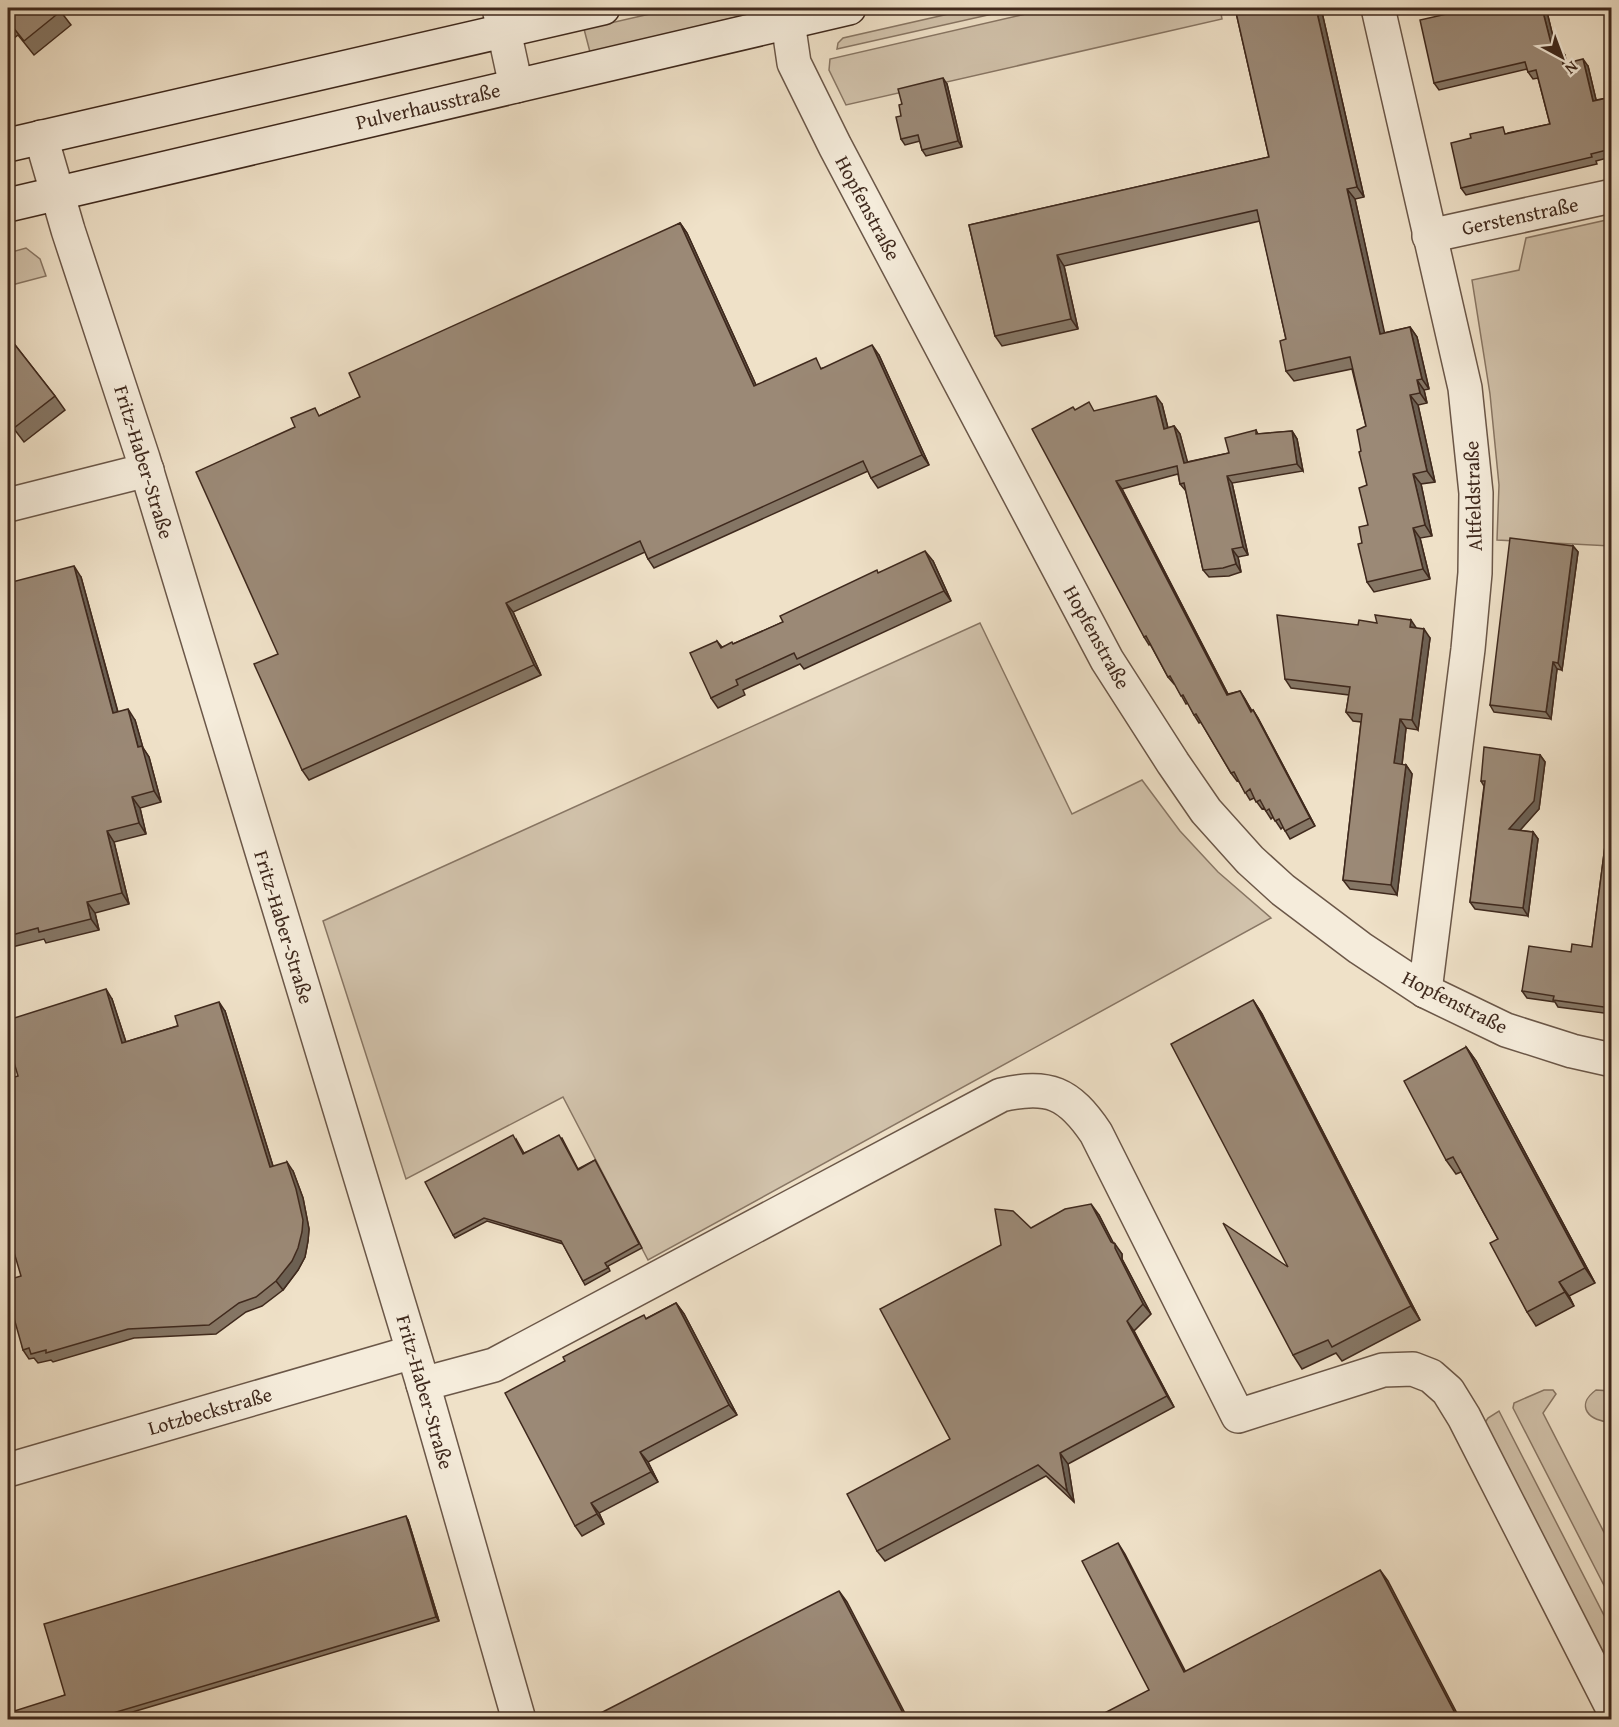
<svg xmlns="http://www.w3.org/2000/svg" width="1619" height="1727" viewBox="0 0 1619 1727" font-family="'Gentium Book Plus',serif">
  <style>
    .green { fill: #d1c2ab; stroke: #887664; stroke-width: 1.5 }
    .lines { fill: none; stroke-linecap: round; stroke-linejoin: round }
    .street-casing { stroke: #6b5748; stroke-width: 36 }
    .secondary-casing { stroke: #3f291d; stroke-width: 36 }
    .street { stroke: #f5ecdb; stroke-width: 33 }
    .secondary { stroke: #f5ecdb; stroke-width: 33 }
    .wall { fill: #857665; stroke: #3f291d; stroke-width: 1.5 }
    .shaded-wall { fill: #6c6053; stroke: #3f291d; stroke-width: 1.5 }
    .building { fill: #9b8976; stroke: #3f291d; stroke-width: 1.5 }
    .labels { text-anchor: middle; stroke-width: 6; stroke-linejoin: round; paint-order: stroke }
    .street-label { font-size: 20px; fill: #3f291d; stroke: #f5ecdb }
  </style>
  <rect width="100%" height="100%" fill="#efe1c8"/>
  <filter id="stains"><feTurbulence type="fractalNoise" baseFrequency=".00333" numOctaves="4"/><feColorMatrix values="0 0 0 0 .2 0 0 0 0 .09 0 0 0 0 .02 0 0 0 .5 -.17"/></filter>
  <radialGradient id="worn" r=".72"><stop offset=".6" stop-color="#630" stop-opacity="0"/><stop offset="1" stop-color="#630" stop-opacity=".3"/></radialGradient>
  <g class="green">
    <path d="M676,8h99l-185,44 -6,-23z"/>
    <path d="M975,8h44l-182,41 1,-6 5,-5z"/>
    <path d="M1052,8h89v2l10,-2h69l2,11 -376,86 -17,-35 1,-11z"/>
    <path d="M1611,219v327l-114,-6 2,-55 -9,-91 -18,-114 47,-10 7,-32z"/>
    <path d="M26,248l14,11 6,17 -38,10v-33z"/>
    <path d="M980,623l92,191 70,-34 38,51 38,41 53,46 -623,342 -85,-163 -157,82 -83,-258z"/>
    <path d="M1544,1390h9l3,4 -13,19 68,133v53l-98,-191 1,-5z"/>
    <path d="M1596,1390l15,1v31c-21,0 -37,-16 -15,-32z"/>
    <path d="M1499,1411l112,218v52l-127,-257 4,-6z"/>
  </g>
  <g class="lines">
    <defs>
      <g id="street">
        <path d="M499,8l17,78"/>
        <path d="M1378,8l87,380 11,105 -1,80 -7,76 -43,342"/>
        <path d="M788,22l6,41 41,83 272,514 66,103 33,48 44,49 33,30 77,58 65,43 81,39 66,21 40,9"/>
        <path d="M41,137l27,93 75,228 280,926 96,336"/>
        <path d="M1429,236l183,-40"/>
        <path d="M8,505l139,-35"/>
        <path d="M423,1384l71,-19 507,-270c48,-11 68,-2 95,38l142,283 145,-46 30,-1 18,7 17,15 16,26 148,290"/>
        <path d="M8,1470l405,-118"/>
      </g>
      <g id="secondary">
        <path d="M8,145l595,-137"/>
        <path d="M8,205l841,-197"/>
      </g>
    </defs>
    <use href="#street" class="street-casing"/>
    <use href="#secondary" class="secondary-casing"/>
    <use href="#street" class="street"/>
    <use href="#secondary" class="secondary"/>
  </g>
  <g class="wall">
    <path d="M8,8h50l13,17 -37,30 -16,-20 -5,4 -5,-8z"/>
    <path d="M206,8h13l-8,5z"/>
    <path d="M1235,8h86l43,189 -9,2 29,134 26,-6 7,10 12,52 -5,1 3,13 -9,2 17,77 -14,2 11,52 -12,2 10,41 -56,13 -7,-10 -5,-39 6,-18 -1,-40 -6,-34 5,-25 -14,-57 -58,12 -8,-10v-32l-26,-118 -196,45 14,63 -76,17 -7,-10 -26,-111 300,-68z"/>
    <path d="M1473,8h95l-21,4 9,38 9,5 1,8 22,3 8,34 11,-2 4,6v53l-15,4 1,3 -131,31 -5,-7 47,-55 42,-9 -12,-46 -5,1 -5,-7 -1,-3 -88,21 -5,-7z"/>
    <path d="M947,84l15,63 -36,9 -4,-6 -2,-9 -15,4 -4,-6 1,-35z"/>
    <path d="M680,223l7,10 69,152 67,-17 56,-13 50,110 -51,23 -7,-10 -3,-7 -214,97 -6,-9 -3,-7 -132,60 28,63 -232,105 -7,-10 -24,-116 17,-227 65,-30z"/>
    <path d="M8,336l47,60 10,14 -41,32 -16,-21z"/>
    <path d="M1162,404l6,24 6,-2 6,8 7,28 42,-9 27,-23 2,4 34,-3 5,8 6,32 -71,12 16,72 -10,2 3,15 -12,4 -20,1 -6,-7 -17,-79 -6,-7 -2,-10 -56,15 106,205 12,-3 12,20 1,-1 5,8 57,108 -25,13 -7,-12 -2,2 -8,-12 -2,2 -7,-11 -2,1 -8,-11 -4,2 -12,-20 -1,1 -6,-8 -30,-51 -2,1 -5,-8 -6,-12 -2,1 -11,-20h-1l-6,-7 -18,-33 -1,1 -5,-8 -69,-227 20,1z"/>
    <path d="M1573,546l5,6 -16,118 -5,-1 -6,50 -57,-7 -4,-7z"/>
    <path d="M933,561l18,40 -147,68 -4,-5 -57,26 2,5 -27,13 -7,-10 6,-57 5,6 11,-3 50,-22 95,-49z"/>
    <path d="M81,577l37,135 17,8 8,28 6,9 12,45 -21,6 6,26 -32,8 15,62 -34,9 4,17 -53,13 -2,-4 -36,9v-365z"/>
    <path d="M1358,625l58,3 14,10 -12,92 -12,-2 -4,37h4l6,9 -15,121 -47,-6 -7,-9 18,-158 -8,-1 -7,-9 3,-17 -58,-7 -6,-9z"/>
    <path d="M1540,755l5,7 -6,47 -20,22 14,1 5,7 -10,77 -53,-7 -5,-7 14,-116 -3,-5z"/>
    <path d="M1611,799v215l-53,-7 -3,-5 -28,-4 -5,-7 49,-39 21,-5z"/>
    <path d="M112,999l14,43 99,-31 48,155 20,5 10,27 6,31 -1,12 -3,16 -7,13 -15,20 -21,16 -16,6 -30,22 -82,4 -81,24 -2,-2 -13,3 -4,-5 -5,1 -6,-9 -11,-65 9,-9 -3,-200z"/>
    <path d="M1253,1000l9,14 158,306 -78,41 -6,-8 -34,16 -9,-14 -5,-88z"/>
    <path d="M1466,1047l10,14 119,222 -26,13 5,10 -38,20 -9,-14 -29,-73 -37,-67 -5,2 -10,-14z"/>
    <path d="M562,1138l16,31 17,-9 47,88 -34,18 2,5 -25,14 -22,-41 -76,-23 -32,17 -2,-3 63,-96 8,14z"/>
    <path d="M1099,1215l14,28 9,11v5l29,55 -17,17 40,76 -106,57 6,38 -28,-26 -161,85 -8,-10 73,-112 51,-194 30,-17z"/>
    <path d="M676,1303l8,11 53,101 -89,47 10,20 -59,31 5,11 -22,12 -7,-10 72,-208z"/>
    <path d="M408,1520l31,101 -330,98h-101l57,-24z"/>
  </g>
  <g class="shaded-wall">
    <path d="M1316,8h5l43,189 -7,-10z"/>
    <path d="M1542,8h1l4,4 11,45 -5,-6z"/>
    <path d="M1560,48l5,7 3,16 -5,-7z"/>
    <path d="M1583,59l5,7 10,42 -5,-7z"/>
    <path d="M943,78l4,6 15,63 -4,-6z"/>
    <path d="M1347,189l8,10 32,145 -7,-10z"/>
    <path d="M680,223l7,10 74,163 -7,-10z"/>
    <path d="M1057,255l7,11 14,63 -7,-10z"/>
    <path d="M1410,327l7,10 12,52 -7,-10z"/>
    <path d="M872,345l7,10 50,110 -7,-10z"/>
    <path d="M1417,380l7,10 3,13 -7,-10z"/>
    <path d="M1410,395l8,10 17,77 -8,-11z"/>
    <path d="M1156,396l6,8 8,33 -6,-8z"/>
    <path d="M1174,426l6,8 10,37 -6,-8z"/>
    <path d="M1292,431l5,8 6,32 -6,-7z"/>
    <path d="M1413,474l8,10 11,52 -7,-11z"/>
    <path d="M1227,476l5,7 16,72 -5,-8z"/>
    <path d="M1116,481l6,8 110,213 -5,-7z"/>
    <path d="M1413,528l7,10 10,41 -7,-10z"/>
    <path d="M1573,546l5,6 -16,118 -4,-7z"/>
    <path d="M1232,549l6,8 3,15 -5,-8z"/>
    <path d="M925,551l8,10 18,40 -7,-10z"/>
    <path d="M74,566l7,11 40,147 -8,-11z"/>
    <path d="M506,603l7,9 28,63 -7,-10z"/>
    <path d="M1411,620l6,9 -7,-2z"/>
    <path d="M1424,629l6,9 -12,92 -6,-10z"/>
    <path d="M1553,662l4,7 -6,50 -5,-7z"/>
    <path d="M1240,691l5,8 11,20 -5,-7z"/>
    <path d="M128,709l7,11 8,28 6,9 12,45 -7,-11 -16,-44z"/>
    <path d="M1253,710l5,8 57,108 -5,-8z"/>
    <path d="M1400,719l6,9 -5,45 -7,-10z"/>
    <path d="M1540,755l5,7 -6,47 -25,28 -5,-8z"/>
    <path d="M1406,765l6,9 -15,121 -6,-10z"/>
    <path d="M132,797l8,11 6,26 -7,-11z"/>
    <path d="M107,831l7,11 15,62 -7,-11z"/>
    <path d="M1533,832l5,7 -10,77 -5,-8z"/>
    <path d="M87,902l8,11 4,17 -8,-11z"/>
    <path d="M106,989l6,10 17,53 -7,-9z"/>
    <path d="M1253,1000l9,14 158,306 -9,-14z"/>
    <path d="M219,1002l6,9 51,165 -6,-9z"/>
    <path d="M1466,1047l10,14 119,222 -10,-15z"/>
    <path d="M287,1162l6,9 10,27 6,31 -1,12 -3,16 -7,13 -15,20 -7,-9z"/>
    <path d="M1091,1204l8,11 16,31v-2l7,10v5l29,55 -8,-10z"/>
    <path d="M1559,1282l10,14 5,10 -9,-14z"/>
    <path d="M676,1303l8,11 53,101 -8,-10z"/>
    <path d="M1127,1321l7,10 40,76 -7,-11z"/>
    <path d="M640,1452l8,10 10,20 -7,-10z"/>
    <path d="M1060,1453l8,11 6,38 -7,-11z"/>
    <path d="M591,1503l8,10 5,11 -7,-10z"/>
    <path d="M406,1516l2,4 31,101 -3,-4z"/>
    <path d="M1118,1543l7,11 67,130 -8,-12z"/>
    <path d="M1380,1570l8,11 72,138h-2z"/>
    <path d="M839,1591l8,11 61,117h-2z"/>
  </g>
  <g class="building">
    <path d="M8,8h50l3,3 -37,30 -16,-20v1z"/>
    <path d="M1235,8h81l41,179 -10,2 33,145 30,-7 12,52 -5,1 3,13 -10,2 17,76 -14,3 12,51 -12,3 10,41 -56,13 -9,-38 4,-1 -3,-16 9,-2 -9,-37 8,-3 -8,-33 2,-1 -4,-21 9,-4 -16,-69 -64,14 -6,-30 6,-2 -29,-129 -200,45 14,64 -76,17 -26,-111 300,-68z"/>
    <path d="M1473,8h69l11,43 7,-3 3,16 20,-5 10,42 14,-3 2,6h2v45l-20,5 1,3 -131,31 -10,-45 20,-5 -1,-4 33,-7 2,7 45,-10 -14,-54 -8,2 -3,-10 -91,21 -14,-63z"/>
    <path d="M943,78l15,63 -36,9 -4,-15 -17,4 -5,-22 5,-1 -2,-11 3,-1 -4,-15z"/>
    <path d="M680,223l74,163 62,-28 5,11 51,-24 50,110 -51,23 -8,-17 -215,98 -8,-18 -134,62 28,62 -232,105 -48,-106 24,-10 -82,-182 99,-45 -4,-9 24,-10 4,8 41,-19 -11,-24z"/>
    <path d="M8,336l47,60 -41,32 -6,-9z"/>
    <path d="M1156,396l8,33 10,-3 10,37 45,-10 -4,-15 31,-8v4l36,-3 5,33 -70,12 16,71 -11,2 4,15 -13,4 -20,2 -19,-87 -4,1 -3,-18 -61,15 111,214 13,-4 11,21 2,-2 57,108 -25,13 -6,-12 -4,2 -6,-12 -3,2 -6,-11 -4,2 -6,-13 -5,4 -11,-21 -3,1 -35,-59 -2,1 -11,-20 -2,1 -11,-20 -2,1 -22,-41 -2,1 -112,-208 41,-22 2,3 14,-8 5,9z"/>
    <path d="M1510,538l63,8 -15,117 -5,-1 -7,50 -56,-7z"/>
    <path d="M925,551l19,40 -147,68 -3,-6 -58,27 2,5 -27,13 -21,-45 27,-12 4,7 11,-6 1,2 50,-22 -3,-6 97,-46 1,3z"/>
    <path d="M74,566l39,147 15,-4 10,38 4,-1 12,45 -22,6 7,26 -32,8 15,62 -35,9 4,17 -52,13 -1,-4 -30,8v-353z"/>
    <path d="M1277,615l81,10 1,-5 18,3 -2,-8 36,5 -1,7 14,2 -12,91 -12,-1 -6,44 12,2 -15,120 -48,-5 19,-166 -16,-2 4,-25 -65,-8z"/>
    <path d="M1484,747l56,8 -6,46 -25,28 24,3 -10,76 -53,-6 15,-121h-4z"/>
    <path d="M1611,799v209l-58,-8 1,-4 -32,-5 7,-45 42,6 1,-8 20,3z"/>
    <path d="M106,989l16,54 56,-17 -3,-10 44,-14 51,165 17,-5 9,27 7,31 -1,12 -4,16 -6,13 -16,20 -20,16 -17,6 -30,22 -81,4 -82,24v-3l-15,4 -2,-6 -6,2 -15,-53v-10l4,-2 -1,-6 10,-3 -13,-44v-153l10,-3 -10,-34v-22z"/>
    <path d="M1253,1000l158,306 -79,41 -4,-7 -35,15 -70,-132 65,44 -117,-223z"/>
    <path d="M1466,1047l119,221 -26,14 6,10 -38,20 -37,-69 8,-4 -45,-82 -7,3 -42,-79z"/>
    <path d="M513,1135l10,19 36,-19 19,35 17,-10 44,84 -34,19 3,5 -25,13 -22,-40 -77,-23 -31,17 -28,-53z"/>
    <path d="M1091,1204l20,38 4,2v4l28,56 -16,17 40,75 -107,57 7,38 -29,-26 -161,86 -30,-57 103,-55 -70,-130 121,-64 -6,-36 18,2 18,17 34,-19z"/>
    <path d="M676,1303l53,102 -89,47 11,20 -60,31 6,11 -22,12 -70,-133 60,-32 -2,-4 65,-34 16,-8 2,4z"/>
    <path d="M406,1516l30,101 -343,102h-85v-6l57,-18 -21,-71z"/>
    <path d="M1118,1543l66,129 196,-102 78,149h-365l56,-29 -67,-129z"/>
    <path d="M839,1591l67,128h-317z"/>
    <path d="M270,1714l1,5h-18z"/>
  </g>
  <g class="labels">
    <g class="street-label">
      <text transform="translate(428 106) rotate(-13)" y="7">Pulverhausstraße</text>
      <text transform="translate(868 208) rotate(62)" y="7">Hopfenstraße</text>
      <text transform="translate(1520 216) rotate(-12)" y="7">Gerstenstraße</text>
      <text transform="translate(144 462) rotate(73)" y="7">Fritz-Haber-Straße</text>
      <text transform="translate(1473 496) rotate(-92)" y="7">Altfeldstraße</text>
      <text transform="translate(1097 637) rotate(61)" y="7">Hopfenstraße</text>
      <text transform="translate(284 927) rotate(73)" y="7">Fritz-Haber-Straße</text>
      <text transform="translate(1455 1002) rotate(27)" y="7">Hopfenstraße</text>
      <text transform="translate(425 1392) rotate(74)" y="7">Fritz-Haber-Straße</text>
      <text transform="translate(210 1411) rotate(-16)" y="7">Lotzbeckstraße</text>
    </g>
  </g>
  <rect width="1619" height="1727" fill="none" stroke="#efe1c8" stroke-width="30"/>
  <rect x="9" y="9" width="1601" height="1709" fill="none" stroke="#3f291d" stroke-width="3"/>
  <rect x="15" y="15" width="1589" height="1697" fill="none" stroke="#3f291d" stroke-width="1.5"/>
  <g transform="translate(1562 57) rotate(139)" stroke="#f5ecdb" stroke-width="4.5" paint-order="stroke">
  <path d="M0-4.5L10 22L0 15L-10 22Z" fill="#3f291d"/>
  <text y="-9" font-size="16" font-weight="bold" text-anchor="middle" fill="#3f291d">N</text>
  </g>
  <rect width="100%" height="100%" filter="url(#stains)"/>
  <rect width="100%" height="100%" fill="url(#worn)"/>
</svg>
